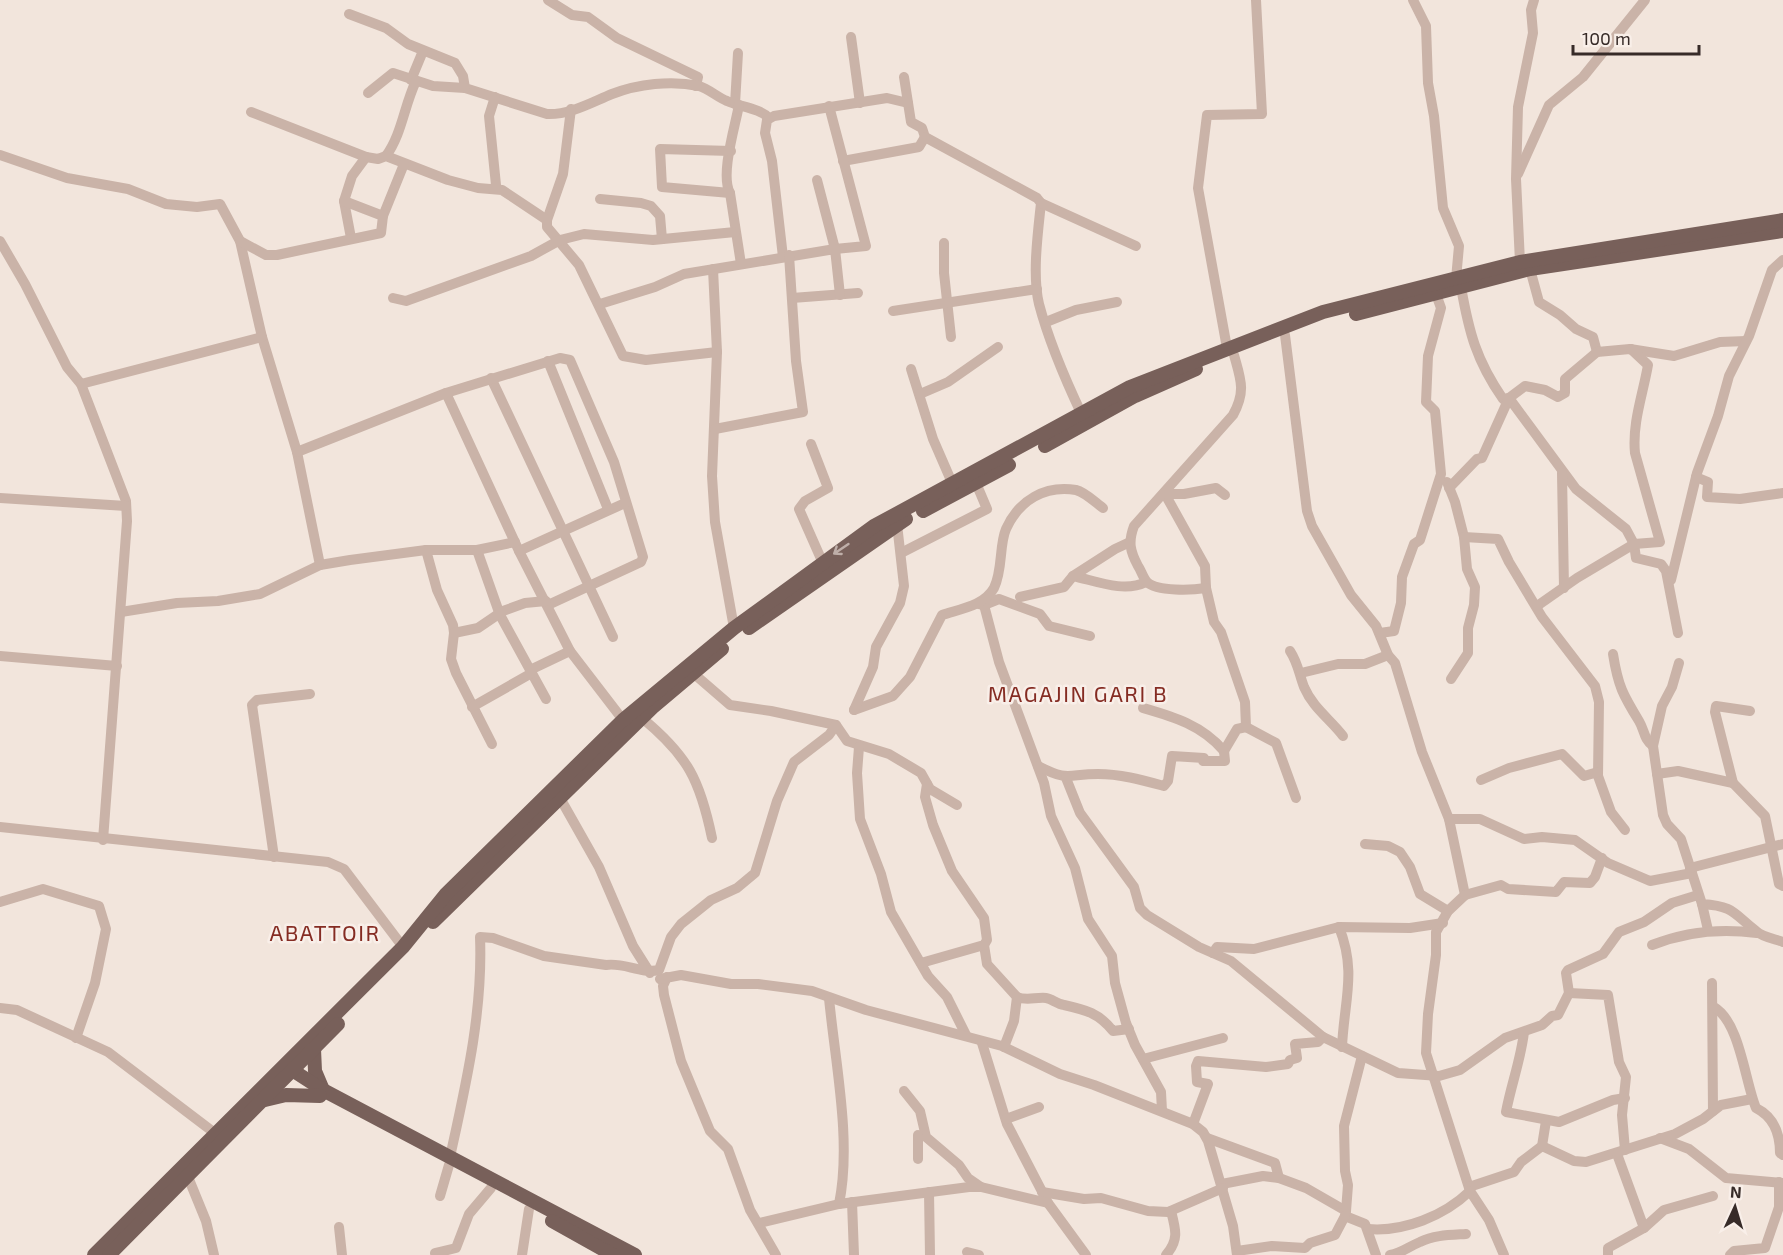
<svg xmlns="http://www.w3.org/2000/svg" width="1783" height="1255" viewBox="0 0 1783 1255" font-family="'Exo 2',sans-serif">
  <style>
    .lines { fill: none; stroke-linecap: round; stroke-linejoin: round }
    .minor { stroke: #cab3a8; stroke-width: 10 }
    .major { stroke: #78605a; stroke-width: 14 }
    .oneway { stroke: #bfafa9 }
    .labels { text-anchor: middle; stroke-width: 5; stroke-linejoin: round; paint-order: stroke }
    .neighbourhood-label { font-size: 22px; letter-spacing: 1.5px; fill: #852c23; stroke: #f9efe9 }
  </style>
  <rect width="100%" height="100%" fill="#f2e5dc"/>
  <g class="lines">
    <g class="minor">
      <path d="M548,0l24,15 16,2 29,21 81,39 -2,9"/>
      <path d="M1413,0l13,26 2,57 6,33 9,92 16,38 -3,33"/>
      <path d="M349,14l37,14 22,16 47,19 8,13 2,12 82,26c23,1 45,-12 65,-20 26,-10 59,-14 87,-8 10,3 18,11 28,15 14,6 32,7 42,17"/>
      <path d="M851,37l9,66"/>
      <path d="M904,77l7,45 11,6 3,9 112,61 4,5c-3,29 -9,72 -2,101 10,38 26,75 43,111"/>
      <path d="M411,80l12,-29"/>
      <path d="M368,93l25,-20 40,13 32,2"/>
      <path d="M735,104l3,-51"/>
      <path d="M739,105c-4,22 -19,70 -9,88l11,71"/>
      <path d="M571,109l-8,65 -16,46v7l32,38 44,91 23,4 71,-8"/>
      <path d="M0,155l67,23 61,11 38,15 31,3 23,-3 20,37 22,96 35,115 23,113"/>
      <path d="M386,156c16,-22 18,-50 30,-75"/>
      <path d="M366,157l12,2 8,-3 62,24 30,8 24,2 45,30"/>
      <path d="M843,161l76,-14 6,-10"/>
      <path d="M1518,174l31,-69 34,-28 62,-77"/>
      <path d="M817,180l18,69 31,-3 -37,-140"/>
      <path d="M493,189l3,-4 -7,-69 6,-19"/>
      <path d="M730,193l-68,-6 -2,-38 71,2"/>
      <path d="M600,199l41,4 10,3 9,10 2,23"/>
      <path d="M344,201l7,37"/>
      <path d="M1041,203l95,43"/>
      <path d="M383,216l21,-52"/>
      <path d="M0,241l25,43 42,83 14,17 45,117 1,20 -24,319"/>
      <path d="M240,241l26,14h11l104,-22 2,-17 -39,-15 8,-25 14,-19 -115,-45"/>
      <path d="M944,243v30l7,64"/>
      <path d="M783,257l-11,-96 -7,-28 2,-13 7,-4 113,-18 21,5"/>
      <path d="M1520,262l-4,-83 2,-72 15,-74 -2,-23 3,-10"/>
      <path d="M713,269l4,83 -5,124 3,46 19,106"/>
      <path d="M1530,269l9,33 21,13 16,14 17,8 4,15"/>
      <path d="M1461,287c8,45 15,73 42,112l6,-1 67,91 50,40 8,15 2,14 25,6 5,7 12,62"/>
      <path d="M393,298l13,3 125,-45 29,-16 24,-6 69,6 82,-8"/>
      <path d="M792,298l66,-5"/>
      <path d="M600,304l55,-17 29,-13 151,-25 5,46"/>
      <path d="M893,311l144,-22"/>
      <path d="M1046,322l30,-12 41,-8"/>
      <path d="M1285,335l22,176 5,15 39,69 25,31 12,29 7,8 27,89 27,67 16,76 -17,16 -12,21v23l-8,59 -2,39 44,138 19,29 15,35"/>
      <path d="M1227,348l-29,-160 9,-73 55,-1 -6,-114"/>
      <path d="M548,361l60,148"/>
      <path d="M911,369l22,70 20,46"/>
      <path d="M491,378l122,259"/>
      <path d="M81,384l181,-47"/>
      <path d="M446,393l73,158 51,100 53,69"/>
      <path d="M920,394l28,-12 50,-35"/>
      <path d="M715,429l88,-17 -7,-51 -7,-106"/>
      <path d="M811,444l17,44 -23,13 -6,8 23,52"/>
      <path d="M297,452l149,-59 114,-35 10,2 44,102 29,95 -2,5 -93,43"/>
      <path d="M1562,473l2,115"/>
      <path d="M1696,477l12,5 -1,15 33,2 43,-6"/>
      <path d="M1447,482l8,20 9,35 3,32 8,18 -1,18 -6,23v25l-17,26"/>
      <path d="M1449,488l28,-29 5,-1 27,-60 16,-12 20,4 13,7 7,-4v-14l32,-27 33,-3 44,7 46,-14 26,-1"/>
      <path d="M1165,494l40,72 1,22 8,34 7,10 24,70 1,25 30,16 20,55"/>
      <path d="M1165,494h19l32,-6 9,7"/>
      <path d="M0,498l126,8"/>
      <path d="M1464,537l34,2 11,23 33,55 53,69 4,16 -1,74 13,36 14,18"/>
      <path d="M426,550l11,40 16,35 1,8 -3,26 5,14 36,71"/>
      <path d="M477,550l23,65 46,84"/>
      <path d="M519,551l106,-48"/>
      <path d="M901,553l86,-44 -11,-26"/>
      <path d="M1073,576c23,5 51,17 73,6"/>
      <path d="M1671,580l26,-107 21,-57 11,-40 20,-40 23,-66 11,-10"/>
      <path d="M1206,588c-13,2 -49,4 -59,-6 -4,-4 -6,-12 -9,-16 -8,-15 -10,-24 -4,-40l99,-111c13,-24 8,-35 1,-60"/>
      <path d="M1020,597l44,-10 9,-11 42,-27 15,-7"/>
      <path d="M979,604l5,1 15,-6 41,15 9,12 41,10"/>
      <path d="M984,605l15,57 45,121 7,33 24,52 13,51 24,37 3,27 11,40 9,22 26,47 1,19"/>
      <path d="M1537,606l40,-28 57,-34 26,-2 -25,-89c-3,-30 8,-59 13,-88l-17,-16"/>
      <path d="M121,612l56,-9 41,-2 42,-7 60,-29 30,-5 76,-10h51l38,-8"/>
      <path d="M454,633l24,-5 25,-17 22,-8 21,-2"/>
      <path d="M1380,633l14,-2 7,-28 1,-26 12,-33 6,-4 21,-66 -6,-63 -9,-9 2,-46 13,-48 -5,-14"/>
      <path d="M1290,651c8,12 9,23 14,36 9,21 26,32 39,49"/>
      <path d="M1613,654c5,32 10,41 26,67 6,10 4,17 14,25"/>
      <path d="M0,656l117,10"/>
      <path d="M1679,663l-7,24 -10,19 -9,40 10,69 4,9 14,15 21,65c32,2 31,9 54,27 6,6 19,8 27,11"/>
      <path d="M693,673l37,32 41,6 65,14 11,16 42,13 32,19 9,16 27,16"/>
      <path d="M1301,673l37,-9h27l23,-9"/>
      <path d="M472,707l58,-33v-4l40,-19"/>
      <path d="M1143,708c31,9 59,17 81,43l13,-22 9,-2"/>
      <path d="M854,710l39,-14 17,-19 32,-62c18,-6 42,-9 52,-27 9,-18 5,-43 12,-59 13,-29 39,-44 70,-39 9,2 20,13 27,18"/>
      <path d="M854,710l19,-43 3,-20 24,-44 4,-17 -7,-62"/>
      <path d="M1750,711l-34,-5 -1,6 18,71 32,33 14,68 4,2"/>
      <path d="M642,718c46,38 58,62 70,120"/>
      <path d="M859,747l-2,26 3,46 21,55 10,38 37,64 19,21 19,38"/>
      <path d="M1038,766c31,16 29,8 60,8 23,0 44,6 66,12l4,-5 4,-25 32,2 -1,3h22l-1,-10"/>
      <path d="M1657,774l21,-3 55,12"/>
      <path d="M1066,778l14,35 54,74 6,21 7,7 52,32 32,14 92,76 75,36 41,3 21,-6 45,-32 37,-13 10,-9 6,-1 11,-22 -3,-20 2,-3 35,-16 16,-22 25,-10 28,-19 26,-8"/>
      <path d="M1481,780l28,-12 53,-14 22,22 14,-4"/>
      <path d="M560,798l39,69 34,79 17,27"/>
      <path d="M1449,819h31l44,20 18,-2 33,3 33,23 42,18 42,-8"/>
      <path d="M0,827l328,35 16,7 59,78"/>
      <path d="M1365,844l23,2 12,6 10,15 10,27 28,17"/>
      <path d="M274,857l-22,-152 5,-5 53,-6"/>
      <path d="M1690,868l93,-24"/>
      <path d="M1465,895l36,-10 7,4 48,3 8,-10 26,1 5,-6 7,-19"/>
      <path d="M0,902l43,-13 56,17 7,23 -11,54 -19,55"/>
      <path d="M1702,904l6,26"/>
      <path d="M1339,927c18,45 5,74 3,120"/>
      <path d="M984,945l3,19 30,33c9,4 19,0 29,1 6,1 11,6 18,7 22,5 35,8 49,26l16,-2"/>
      <path d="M1652,945c35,-14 68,-17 105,-12"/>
      <path d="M1213,953l4,-6 37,2 85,-22 71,1 33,-5"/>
      <path d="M921,963l63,-18 3,-5 -3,-22 -32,-47 -19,-46 -8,-28 2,-13"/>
      <path d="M667,977l-4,9 1,9 17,66 29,70 18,18 22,61 26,45"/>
      <path d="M660,979l21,-4 50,9h27l54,7 54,19 136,36 58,28 34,11 99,39 10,8 5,9 25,85 4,29"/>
      <path d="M1712,983l1,128"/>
      <path d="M1569,993l39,2 11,67 7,15 -4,38 3,35"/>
      <path d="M829,998c6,64 23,143 10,206"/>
      <path d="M1714,1007c26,15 31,75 42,101 18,9 24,26 24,45l3,2"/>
      <path d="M0,1008l17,2 91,42 108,82"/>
      <path d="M1524,1032c-3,27 -13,53 -18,80l53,10 54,-22 12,-2"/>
      <path d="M982,1043l25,81 41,79 38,52"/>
      <path d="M1004,1047l10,-26 3,-24"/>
      <path d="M1143,1059l80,-21"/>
      <path d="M904,1091l16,20 6,26 33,28 9,13 13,9"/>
      <path d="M1006,1119l33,-12"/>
      <path d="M1193,1124l15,-40 -11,-2 -1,-16 2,-5 68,6 22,-3 2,-4 7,-2 -2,-14 23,-2 5,-5"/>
      <path d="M1207,1138l68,25 4,15"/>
      <path d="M1660,1138l29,11 37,29 57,5"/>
      <path d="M1542,1146l32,15 12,1 89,-28 28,-15 18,-14 31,-6"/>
      <path d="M1617,1154l27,74"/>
      <path d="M450,1157c16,-73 33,-145 30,-220l13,1 51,18 62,9c18,-3 34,9 53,5l12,-33 10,-13 30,-24 26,-12 18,-15 22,-72 17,-39 35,-27 7,-10"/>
      <path d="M918,1159v-24"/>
      <path d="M188,1177l18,44 8,34"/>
      <path d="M1222,1184l41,-8 16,2 27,10 40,23 -1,5 20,8 11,31"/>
      <path d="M1469,1187l45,-15 7,-10 21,-16 4,-25"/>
      <path d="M929,1192l1,63"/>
      <path d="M1042,1192l42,7 17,-1 47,13 20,1 55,-24"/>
      <path d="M440,1196l9,-31"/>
      <path d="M852,1202l2,53"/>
      <path d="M1346,1211l2,-26 -3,-14 -1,-45 18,-70"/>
      <path d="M759,1223l80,-19 130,-17h12l67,16"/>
      <path d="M339,1227l3,28"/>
      <path d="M1368,1229c36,3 76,-13 102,-38"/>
      <path d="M1237,1251l35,-5 33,2 5,-5 25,-8 10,-19"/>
      <path d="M967,1252l12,3"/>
      <path d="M435,1253l21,-5 13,-34 22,-26"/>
      <path d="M522,1255l7,-46"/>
      <path d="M1166,1255c13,-15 10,-25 5,-44"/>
      <path d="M1390,1255c12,-2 18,-8 30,-13 14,-7 30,-7 46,-8"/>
      <path d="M1608,1255v-7l36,-20 20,-18 49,-14"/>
      <path d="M1730,1255l4,-4 31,-3 14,-41v-25"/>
    </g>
    <g class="major">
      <path d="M1356,314l174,-45 253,-38"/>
      <path d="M1045,446l90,-50 61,-27"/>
      <path d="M923,511l86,-46"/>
      <path d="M749,628l157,-109"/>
      <path d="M433,922l219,-214 70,-59"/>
      <path d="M314,1049l1,22 8,19"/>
      <path d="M286,1066l37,24 312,165"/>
      <path d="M265,1100l21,-5 34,1"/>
      <path d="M552,1221l61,34"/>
      <path d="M94,1255l309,-308 43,-53 177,-174 111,-92 140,-102 256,-139 193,-75 197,-50 263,-42"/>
      <path d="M109,1255l229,-231"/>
    </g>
  </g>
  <defs><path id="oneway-shaft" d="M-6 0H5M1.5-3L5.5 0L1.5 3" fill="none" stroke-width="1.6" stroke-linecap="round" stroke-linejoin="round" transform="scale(1.5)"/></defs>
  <use class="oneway" href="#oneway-shaft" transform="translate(841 549) rotate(146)"/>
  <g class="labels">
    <g class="neighbourhood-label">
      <text x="1078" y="702">MAGAJIN GARI B</text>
      <text x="325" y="941">ABATTOIR</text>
    </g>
  </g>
  <g transform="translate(1735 1207) rotate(4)" stroke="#f9efe9" stroke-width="4.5" paint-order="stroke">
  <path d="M0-4.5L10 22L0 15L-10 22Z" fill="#372b28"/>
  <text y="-9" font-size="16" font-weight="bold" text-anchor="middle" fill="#372b28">N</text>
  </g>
  <path d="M1573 45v9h126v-9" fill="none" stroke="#372b28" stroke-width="3"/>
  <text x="1582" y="45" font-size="18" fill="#372b28" stroke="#f9efe9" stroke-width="4.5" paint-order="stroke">100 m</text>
</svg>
